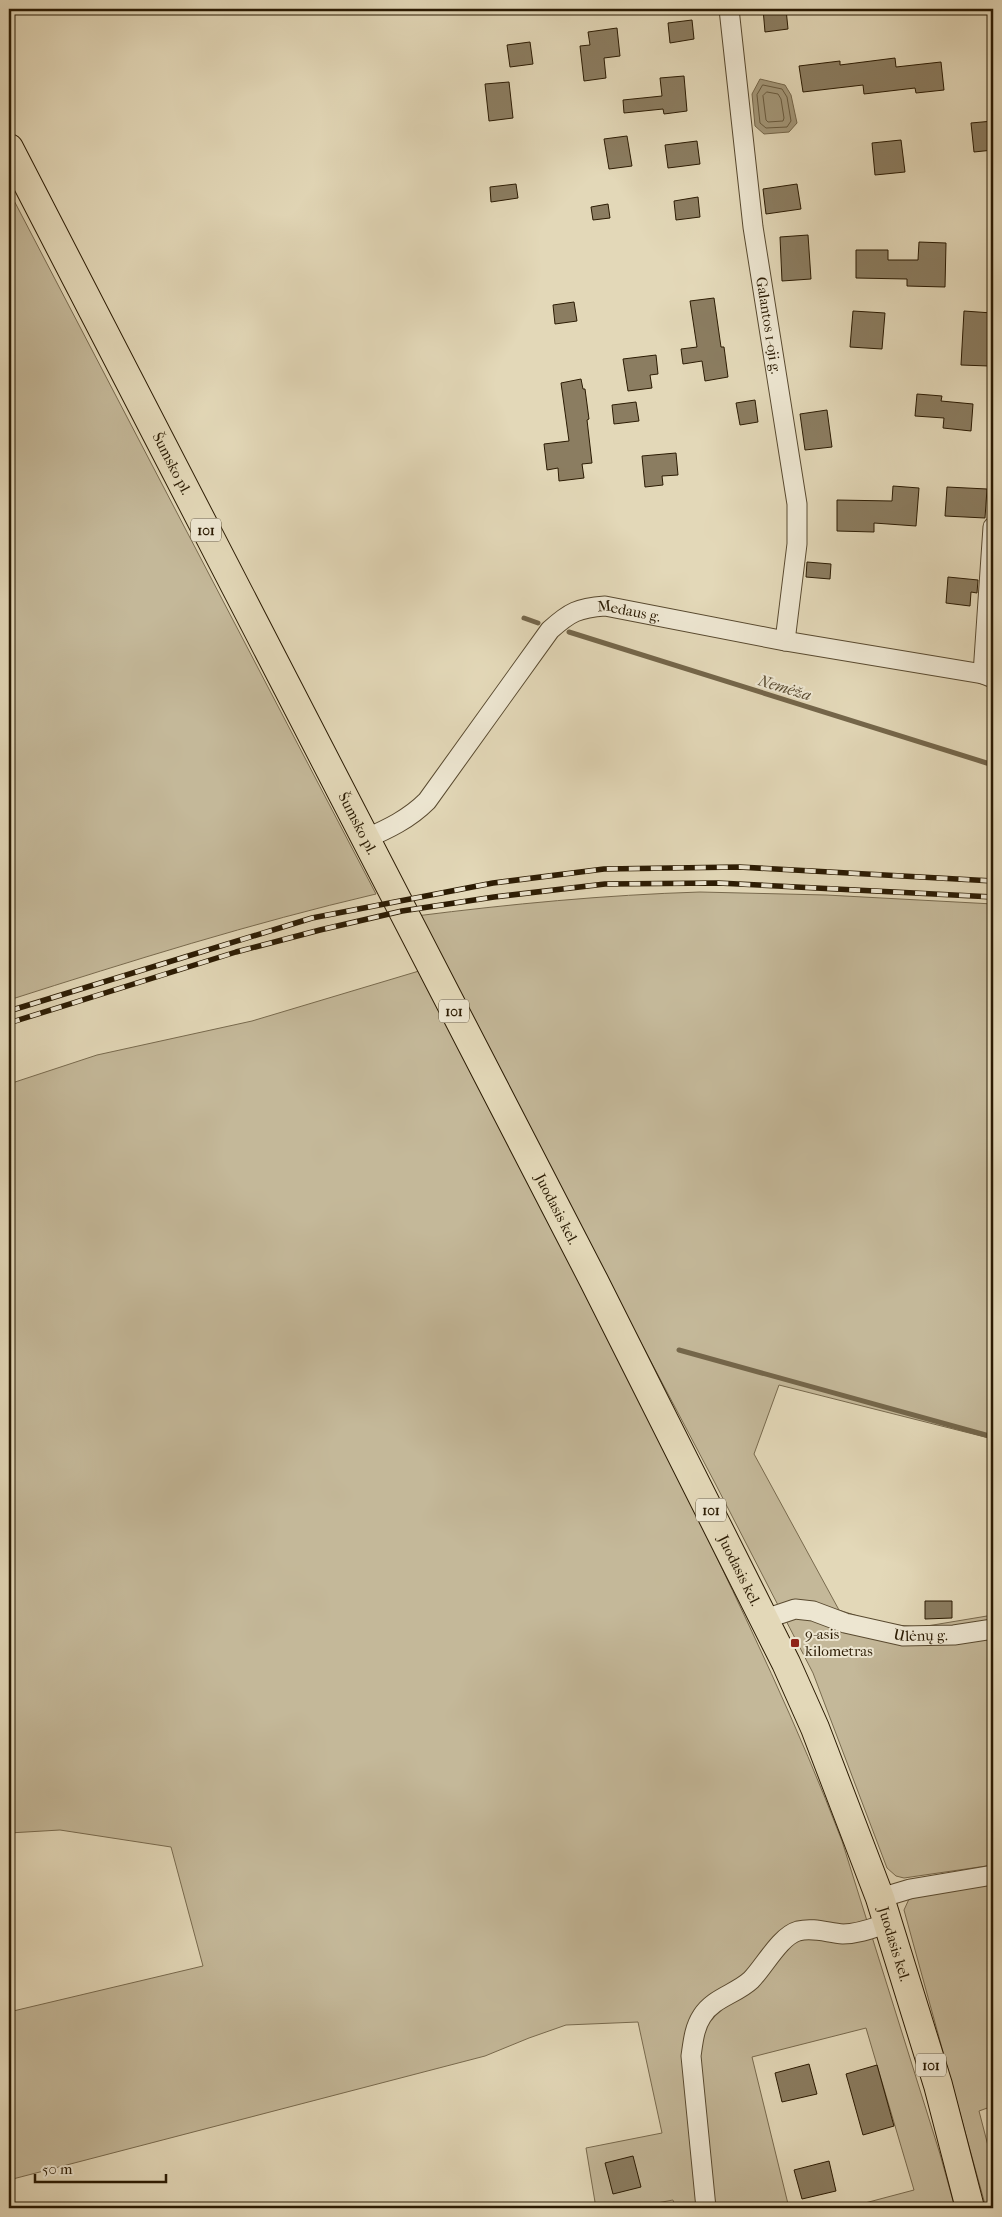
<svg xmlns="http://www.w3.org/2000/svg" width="1002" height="2217" viewBox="0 0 1002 2217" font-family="'IM FELL French Canon',serif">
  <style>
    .green { fill: #c4b899; stroke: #786a4e }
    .water { fill: #a4987a; stroke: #74664a }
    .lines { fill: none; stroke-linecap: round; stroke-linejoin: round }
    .shore { stroke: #685a3e; stroke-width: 1 }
    .stream { stroke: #74664a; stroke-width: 5 }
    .building { fill: #8b7d61; stroke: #2b1b03 }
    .minor-casing { stroke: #594a30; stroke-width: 21 }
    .primary-casing { stroke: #2b1b03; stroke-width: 30 }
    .minor { stroke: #ede6d1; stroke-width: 19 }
    .primary { stroke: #e3d8b8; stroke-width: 28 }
    .rail-casing { stroke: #2b1b03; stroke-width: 5.5 }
    .rail { stroke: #ede6d1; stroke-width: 4; stroke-dasharray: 11; stroke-linecap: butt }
    .poi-dot { fill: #8f2418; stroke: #ede6d1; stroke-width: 2 }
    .labels { text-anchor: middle; stroke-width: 4; stroke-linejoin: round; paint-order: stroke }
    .shield { fill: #ede6d1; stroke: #655841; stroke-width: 1 }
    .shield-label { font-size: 14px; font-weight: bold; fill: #2b1b03 }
    .street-label { font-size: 15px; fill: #2b1b03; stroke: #ede6d1 }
    .poi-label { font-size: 15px; fill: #2b1b03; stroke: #ede6d1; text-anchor: start }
    .water-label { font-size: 16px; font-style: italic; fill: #5b4d33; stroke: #ede6d1 }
  </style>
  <rect width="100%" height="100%" fill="#e3d8b8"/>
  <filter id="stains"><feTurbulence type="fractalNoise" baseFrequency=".004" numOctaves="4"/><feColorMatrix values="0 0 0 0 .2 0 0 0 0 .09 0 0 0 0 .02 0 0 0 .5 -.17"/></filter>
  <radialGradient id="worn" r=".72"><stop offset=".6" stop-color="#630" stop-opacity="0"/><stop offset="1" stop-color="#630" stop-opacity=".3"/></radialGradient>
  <g class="green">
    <path d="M9,191l367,703c-124,29 -245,67 -367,106z"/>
    <path d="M700,892l126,3 167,9v535l-214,-54 -25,69 85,156 43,14 39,3 72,-12v250l-89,13 -8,-2 -9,-8 -74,-195 -98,-190 -299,-567c95,-12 188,-21 284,-24z"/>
    <path d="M419,971c93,178 186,356 274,537 53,110 106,220 149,333l98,313 15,54h-109l68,-18 -48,-162 -114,29 37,151h-114l-2,-8 -43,8h-34l-10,-60 76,-15 -24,-111 -72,3 -37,13 -44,18 -476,124v-168l194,-46 -32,-119 -111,-17 -51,3v-749l88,-29 155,-34z"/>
    <path d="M993,1883v223l-14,5 14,54v43h-7l-82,-298 5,-11 7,-6z"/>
  </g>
  <path class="water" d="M760,79l25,6 6,10 6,28 -8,9 -25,2 -9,-8 -3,-32z"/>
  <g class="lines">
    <g class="shore">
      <path d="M763,85l19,4 5,8 4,24 -4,6 -21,1 -6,-5 -3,-28z"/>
      <path d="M767,92l11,2 3,5 3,19 -1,3 -15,1 -2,-2 -3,-24z"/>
    </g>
    <g class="stream">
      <path d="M524,618l14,5"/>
      <path d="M569,632l424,133"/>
      <path d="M679,1350l314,87"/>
    </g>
  </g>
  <g class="building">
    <path d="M763,9h23l2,20 -23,3z"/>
    <path d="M692,20l2,19 -24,4 -2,-20z"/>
    <path d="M617,28l3,28 -16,2 2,20 -22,3 -4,-35 10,-1 -2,-13z"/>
    <path d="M530,42l3,22 -23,3 -3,-22z"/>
    <path d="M895,58l1,9 45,-5 3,28 -28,3 -1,-5 -51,6 -1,-9 -60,7 -4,-26 41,-5v4z"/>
    <path d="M684,76l3,35 -23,3 -1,-5 -39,4 -1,-13 39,-4 -2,-18z"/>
    <path d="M509,82l4,36 -24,3 -4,-37z"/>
    <path d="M993,121v29l-19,2 -3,-29z"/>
    <path d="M627,136l5,30 -23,3 -5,-30z"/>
    <path d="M901,140l4,32 -30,3 -3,-32z"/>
    <path d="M697,141l3,23 -32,4 -3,-23z"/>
    <path d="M516,184l2,14 -27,4 -1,-15z"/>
    <path d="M797,184l4,25 -35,5 -3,-25z"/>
    <path d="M698,197l2,20 -24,3 -2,-19z"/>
    <path d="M608,204l2,14 -17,2 -2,-13z"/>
    <path d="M808,235l3,44 -29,2 -2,-44z"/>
    <path d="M919,242l27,1 -1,44 -38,-1v-7l-51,-1v-28h32v10h30z"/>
    <path d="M714,298l7,49h3l4,30 -23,4 -3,-20 -19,3 -2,-15 16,-2 -7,-46z"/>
    <path d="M574,302l3,19 -22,3 -2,-19z"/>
    <path d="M853,311l32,2 -3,36 -32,-2z"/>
    <path d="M964,311l28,2 -3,53 -28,-1z"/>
    <path d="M656,355l2,19 -8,1 2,13 -24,3 -5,-32z"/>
    <path d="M581,379l2,10h2l4,30 -2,1 5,43 -10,1 2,14 -25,3 -1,-13 -11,2 -3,-26 25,-3 -8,-58z"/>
    <path d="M917,394l25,2 -1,5 32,3 -2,27 -28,-3 1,-10 -29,-2z"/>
    <path d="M755,400l3,22 -18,3 -4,-22z"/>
    <path d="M636,402l3,19 -25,3 -2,-19z"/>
    <path d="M827,410l5,37 -27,3 -5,-36z"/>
    <path d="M676,453l2,22 -16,1 1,9 -18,2 -3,-31z"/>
    <path d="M893,486l26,2 -3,38 -42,-3v9l-37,-1v-31l55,1z"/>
    <path d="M947,487l40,2 -2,29 -40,-2z"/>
    <path d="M807,562l24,2 -1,15 -24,-2z"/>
    <path d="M948,577l30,3 -1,13 -6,-1 -1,14 -24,-3z"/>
    <path d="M925,1601h27v17l-27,1z"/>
    <path d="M809,2064l8,30 -35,8 -7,-29z"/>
    <path d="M877,2065l17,61 -31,9 -17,-61z"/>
    <path d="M633,2156l8,31 -28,7 -8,-31z"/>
    <path d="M829,2161l7,30 -34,8 -8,-29z"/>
  </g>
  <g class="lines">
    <defs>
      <g id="minor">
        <path id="s1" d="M729,9l24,218 44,277v40l-12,97"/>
        <path d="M983,674l10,-147"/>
        <path id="s2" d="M365,839c23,-10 44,-20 62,-38l123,-171c20,-18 28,-22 55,-24l180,35 198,33 10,4"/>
        <path id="s3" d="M765,1619l30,-10 18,2 32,12 58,13 51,-1 39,-6"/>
        <path d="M880,1898l30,-9 83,-14"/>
        <path d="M706,2208l-15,-152c2,-13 3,-28 11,-40 11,-18 34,-22 49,-36 13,-13 29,-44 47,-49 16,-4 30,2 45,3 16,0 30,-6 45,-11"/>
      </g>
      <g id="primary">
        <path id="s4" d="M9,148l585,1133 192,382 29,65 65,170 58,187 32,123"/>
      </g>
    </defs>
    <use href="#minor" class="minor-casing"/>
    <use href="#primary" class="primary-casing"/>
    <use href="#minor" class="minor"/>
    <use href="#primary" class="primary"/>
    <defs>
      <g id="rail">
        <path d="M9,1011l303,-93 181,-35 111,-14 135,-2 254,14"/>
        <path d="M9,1023l227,-71 84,-22 82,-19 92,-14 111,-13 113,-1 275,14"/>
      </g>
    </defs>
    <use href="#rail" class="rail-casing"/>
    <use href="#rail" class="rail"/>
  </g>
  <rect class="poi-dot" x="790" y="1638" width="10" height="10" rx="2.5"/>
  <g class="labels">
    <g class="shield">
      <rect x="191" y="518.5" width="30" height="23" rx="4"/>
      <rect x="439" y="999.5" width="30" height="23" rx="4"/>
      <rect x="696" y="1498.5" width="30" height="23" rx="4"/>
      <rect x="916" y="2053.5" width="30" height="23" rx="4"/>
    </g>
    <g class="shield-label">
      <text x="206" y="535">101</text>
      <text x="454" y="1016">101</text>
      <text x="711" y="1515">101</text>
      <text x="931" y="2070">101</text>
    </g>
    <g class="street-label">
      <text dy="5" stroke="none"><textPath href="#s1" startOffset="319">Galantos 1-oji g.</textPath></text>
      <text dy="5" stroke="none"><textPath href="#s4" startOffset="355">Šumsko pl.</textPath></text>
      <text dy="5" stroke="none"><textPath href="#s2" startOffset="370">Medaus g.</textPath></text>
      <text dy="5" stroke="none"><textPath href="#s4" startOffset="760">Šumsko pl.</textPath></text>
      <text dy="5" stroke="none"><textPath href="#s4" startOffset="1194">Juodasis kel.</textPath></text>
      <text dy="5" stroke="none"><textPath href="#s4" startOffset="1599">Juodasis kel.</textPath></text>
      <text dy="5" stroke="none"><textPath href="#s3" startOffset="161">Ulėnų g.</textPath></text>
      <text dy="5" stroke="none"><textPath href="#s4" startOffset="2004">Juodasis kel.</textPath></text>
    </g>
    <g class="poi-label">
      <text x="805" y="1639">9-asis<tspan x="805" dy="17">kilometras</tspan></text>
    </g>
    <g class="water-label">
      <text transform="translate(785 687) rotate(17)" y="6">Nemėža</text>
    </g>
  </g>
  <rect width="1002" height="2217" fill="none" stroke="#e3d8b8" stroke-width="30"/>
  <rect x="10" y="10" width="982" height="2197" fill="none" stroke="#2b1b03" stroke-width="2.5"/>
  <rect x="15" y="15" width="972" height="2187" fill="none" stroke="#2b1b03"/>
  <path d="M35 2174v8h131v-8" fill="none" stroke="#2b1b03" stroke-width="2.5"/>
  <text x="42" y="2174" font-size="15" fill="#2b1b03" stroke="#ede6d1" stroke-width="4" paint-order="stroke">50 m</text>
  <rect width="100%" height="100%" filter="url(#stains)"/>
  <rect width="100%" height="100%" fill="url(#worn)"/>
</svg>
